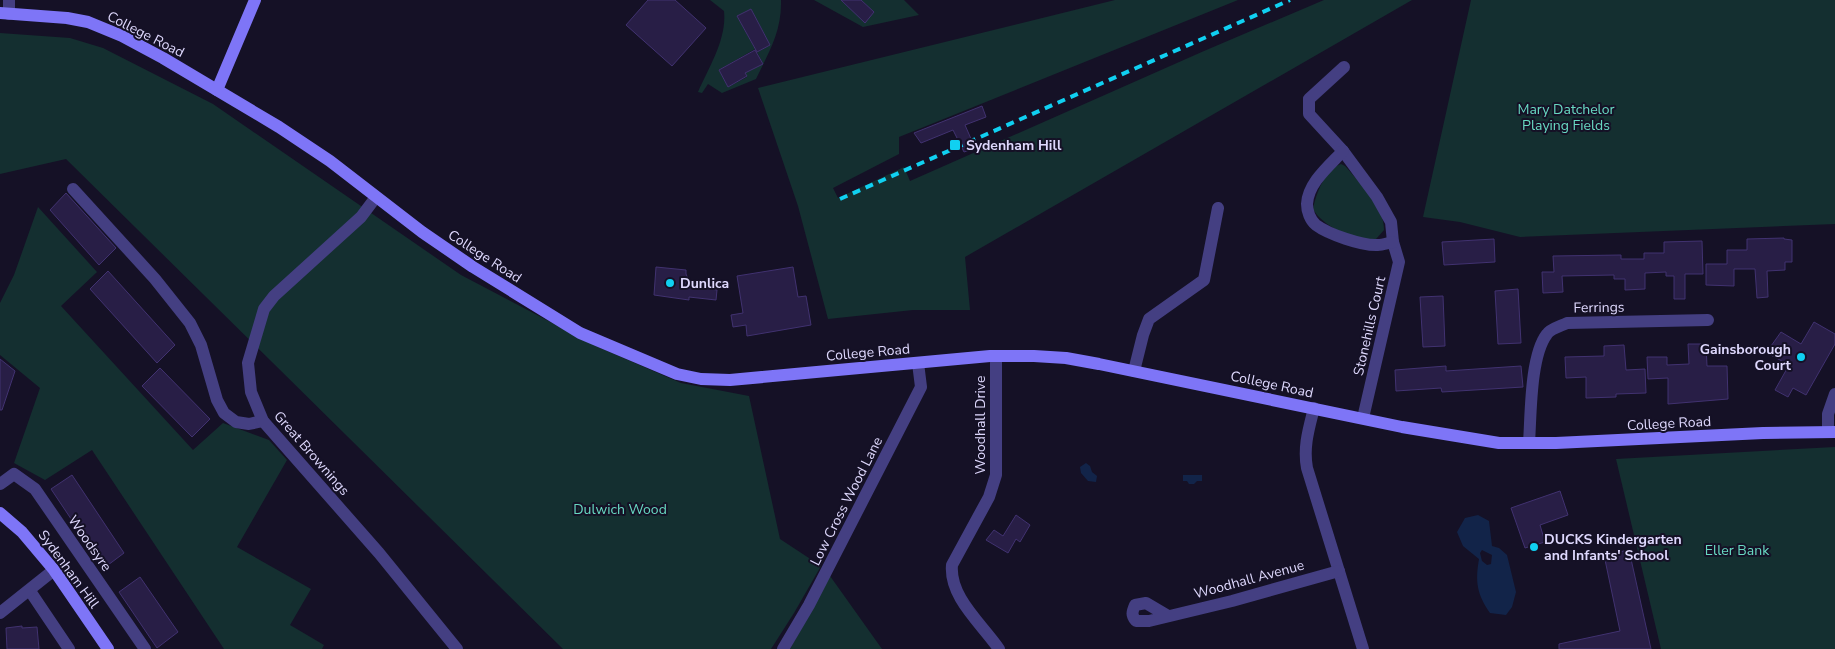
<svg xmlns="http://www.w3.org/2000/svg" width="1835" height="649" viewBox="0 0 1835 649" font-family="'Nunito Sans',sans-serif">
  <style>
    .green { fill: #142f30; fill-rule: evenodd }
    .water { fill: #122449; fill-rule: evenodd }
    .building { fill: #281e46; stroke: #413270 }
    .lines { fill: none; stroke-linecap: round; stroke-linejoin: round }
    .street { stroke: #443f82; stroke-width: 12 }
    .secondary { stroke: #7e75f7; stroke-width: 12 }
    .rail { stroke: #10d0f1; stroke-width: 4; stroke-dasharray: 8 6; stroke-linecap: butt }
    .poi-dot { fill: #10d0f1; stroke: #151126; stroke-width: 2 }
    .labels { text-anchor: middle; stroke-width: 4; stroke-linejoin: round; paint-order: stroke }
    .street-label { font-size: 14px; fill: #ded8fd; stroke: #151126 }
    .park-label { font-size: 14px; fill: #68d9c2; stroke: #151126 }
    .poi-label { font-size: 14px; font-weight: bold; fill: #ded8fd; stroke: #151126; text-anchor: start }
  </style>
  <rect width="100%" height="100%" fill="#151126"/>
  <g class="green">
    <path d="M710,0h71c1,31 -12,52 -25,79l-34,14 -14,-9 -6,9 -4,-1c11,-25 29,-53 26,-81zM751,9l19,36 -13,7 6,12 -18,9 2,4 -19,10 -9,-17 36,-21 -18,-33z"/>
    <path d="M814,0h27l24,22 9,-10 -13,-12h43l15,15 -56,12z"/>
    <path d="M1115,0h123l-339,137v17l-66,34 5,10 66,-31 6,14 294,-130 120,-51h88l-447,257 5,53h-57l-85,9 -30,-113 -40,-118z"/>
    <path d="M1471,0h364v224l-315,13 -60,-15 -37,-5z"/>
    <path d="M0,33l70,5 33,10 110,56 248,171 137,72 83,36 68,13 31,143 41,27 -27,47 -23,36h-208l-497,-490 -66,15z"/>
    <path d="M1341,164l4,2c14,16 40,42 39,64l-8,9c-21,2 -53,-12 -63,-30 3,-15 12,-40 28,-45z"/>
    <path d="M38,207l59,65 -36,34 132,144 30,-27 46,17 18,20 -50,87 74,42 -21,36 34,20 -2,4h-98l-132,-199 -47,30 -31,-17 26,-75 -40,-33v-52l14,-28z"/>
    <path d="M1835,447v202h-174l-45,-190z"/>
    <path d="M830,576l52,73h-92z"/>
  </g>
  <g class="water">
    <path d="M1086,463l4,3 2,6 5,4 -1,6 -8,-1 -7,-8 -1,-6z"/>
    <path d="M1183,475h19v6h-5l-3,3h-5l-2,-3h-4z"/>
    <path d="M1478,515l11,6 3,25 7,2 8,7 9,37 -4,15 -6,8 -16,-2c-13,-19 -15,-31 -11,-54l-16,-13 -6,-14 8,-14zM1482,550l10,5 -1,9 -4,1 -5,-4 -2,-8z"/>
  </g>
  <g class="building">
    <path d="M648,0h27l31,28 -34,38 -46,-41z"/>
    <path d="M841,0h20l13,12 -9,11z"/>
    <path d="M751,9l19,36 -13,7 -20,-36z"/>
    <path d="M755,50l8,14 -18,9 2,3 -19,11 -9,-17z"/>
    <path d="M982,106l4,11 -21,8 10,23 -11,4 -11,-22 -32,13 -7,-10z"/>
    <path d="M66,193l50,55 -17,17 -49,-55z"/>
    <path d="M1784,238v1l8,1v22h-7v8l-18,1 1,26 -11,1 -2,-29h-21v17l-28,-1v-21h21v-14h20v-11z"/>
    <path d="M1494,239l1,23 -51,3 -2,-23z"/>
    <path d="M1702,241l1,33h-18v25h-11v-23h-8v-4l-21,1v16l-20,1v-11h-11v-4l-52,1 1,16 -20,1 -1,-21h12l-1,-16 68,-1v4h23v-6h20v-11z"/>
    <path d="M656,267l30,3v4l5,12 26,4 -1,10 -27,-3v3l-35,-5z"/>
    <path d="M793,267l5,30 8,-1 5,29 -64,11 -1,-11 -13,2 -2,-12 12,-2 -6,-37z"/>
    <path d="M108,271l67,74 -18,18 -67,-74z"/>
    <path d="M1518,289l3,54 -23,1 -3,-53z"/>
    <path d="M1443,296l2,50 -22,1 -3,-50z"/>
    <path d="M1814,322l21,12v10l-29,51 -13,-7 -5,9 -13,-7 14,-25 -20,-11 2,-8 10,-14 20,12z"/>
    <path d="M1688,344h18l1,22h20l1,33 -60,5v-26l-20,1 -1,-22h20v8l22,-1z"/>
    <path d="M1624,345l2,25 19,-1 1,24 -30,1v3l-30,1v-21l-20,1 -1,-21 39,-1v-10z"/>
    <path d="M0,359l15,12 -13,39h-2z"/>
    <path d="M1446,366v5l75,-5 2,21 -81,5 -1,-4 -45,3 -1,-21z"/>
    <path d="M160,368l50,51 -18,18 -50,-51z"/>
    <path d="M72,475l52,78 -20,15 -53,-79z"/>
    <path d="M1560,491l8,24 -28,10 5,17 -20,6 -14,-40z"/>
    <path d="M1016,515l14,10 -10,17 -4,-3 -8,14 -22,-13 8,-10 9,6z"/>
    <path d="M1629,550l22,99h-92v-5l61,-13 -16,-76z"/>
    <path d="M140,577l38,55 -21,16 -38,-56z"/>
    <path d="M22,626v2l15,-1 2,22h-32l-1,-21z"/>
  </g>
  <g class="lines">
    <g class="street">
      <path d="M9,0v14"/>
      <path d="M1344,67l-35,32v15l34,37 34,46 14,25 2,20 6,20 -36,156"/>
      <path d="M1343,151c-14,15 -35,32 -36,53 0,7 3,16 9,21 12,9 46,21 62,20 4,0 10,-2 15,-3"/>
      <path d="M73,189l82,90 35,44 11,22 16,55 7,13 12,9 13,2 14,-3"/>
      <path d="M376,197l-15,20 -87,79 -10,13 -16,54 3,29 12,29 116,132 78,96"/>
      <path d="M996,356v119l-7,22 -37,68c-3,32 30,59 47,84"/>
      <path d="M1134,371l9,-36 6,-16 55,-39 14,-72"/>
      <path d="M1314,408c-5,20 -11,39 -7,60l56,181"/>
      <path d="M1828,432v-18l7,-20"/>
      <path d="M1529,443c2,-28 1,-87 18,-109 3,-5 14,-8 20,-11l141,-3"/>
      <path d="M0,484l14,-10 21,15 110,160"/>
      <path d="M30,591l39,58"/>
      <path d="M0,613l54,-43"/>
      <path d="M1168,616l-22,-13 -11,2c-3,7 -4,10 1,16h13l83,-20 107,-30"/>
      <path d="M783,649l26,-44 112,-218 -3,-24"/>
    </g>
    <g class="secondary">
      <path d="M0,13l67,5 21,4 34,14 41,22 116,69 51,34 92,71 51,35 107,66 97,41 24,5 29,1 260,-24h44l32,2 33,6 303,63 97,16h57l207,-10 72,-1"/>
      <path d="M217,90l38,-90"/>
      <path d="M0,513l22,19 32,38 54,79"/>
    </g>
    <path class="rail" d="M840,199l450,-199"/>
  </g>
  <g class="poi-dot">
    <rect x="949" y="139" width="12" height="12" rx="2.5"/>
    <circle cx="670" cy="283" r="5"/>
    <circle cx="1801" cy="357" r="5"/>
    <circle cx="1534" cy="547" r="5"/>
  </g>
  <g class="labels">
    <g class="street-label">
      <text transform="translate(146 34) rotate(27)" y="5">College Road</text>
      <text transform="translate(485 256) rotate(33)" y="5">College Road</text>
      <text transform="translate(1599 307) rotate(-1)" y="5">Ferrings</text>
      <text transform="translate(1369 326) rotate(-77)" y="5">Stonehills Court</text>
      <text transform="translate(868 352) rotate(-5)" y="5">College Road</text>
      <text transform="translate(1272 384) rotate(12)" y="5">College Road</text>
      <text transform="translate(1669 423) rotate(-3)" y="5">College Road</text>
      <text transform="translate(980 425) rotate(-90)" y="5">Woodhall Drive</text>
      <text transform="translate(312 453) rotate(49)" y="5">Great Brownings</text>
      <text transform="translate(846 501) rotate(-63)" y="5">Low Cross Wood Lane</text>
      <text transform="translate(90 543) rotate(55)" y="5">Woodsyre</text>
      <text transform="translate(69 569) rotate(54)" y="5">Sydenham Hill</text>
      <text transform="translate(1249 579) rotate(-15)" y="5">Woodhall Avenue</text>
    </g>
    <g class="park-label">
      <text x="1566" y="114">Mary Datchelor<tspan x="1566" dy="16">Playing Fields</tspan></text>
      <text x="620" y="514">Dulwich Wood</text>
      <text x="1737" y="555">Eller Bank</text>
    </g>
    <g class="poi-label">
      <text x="966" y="150">Sydenham Hill</text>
      <text x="680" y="288">Dunlica</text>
      <text x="1791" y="354" text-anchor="end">Gainsborough<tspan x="1791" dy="16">Court</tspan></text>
      <text x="1544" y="544">DUCKS Kindergarten<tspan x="1544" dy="16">and Infants' School</tspan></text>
    </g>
  </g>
</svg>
